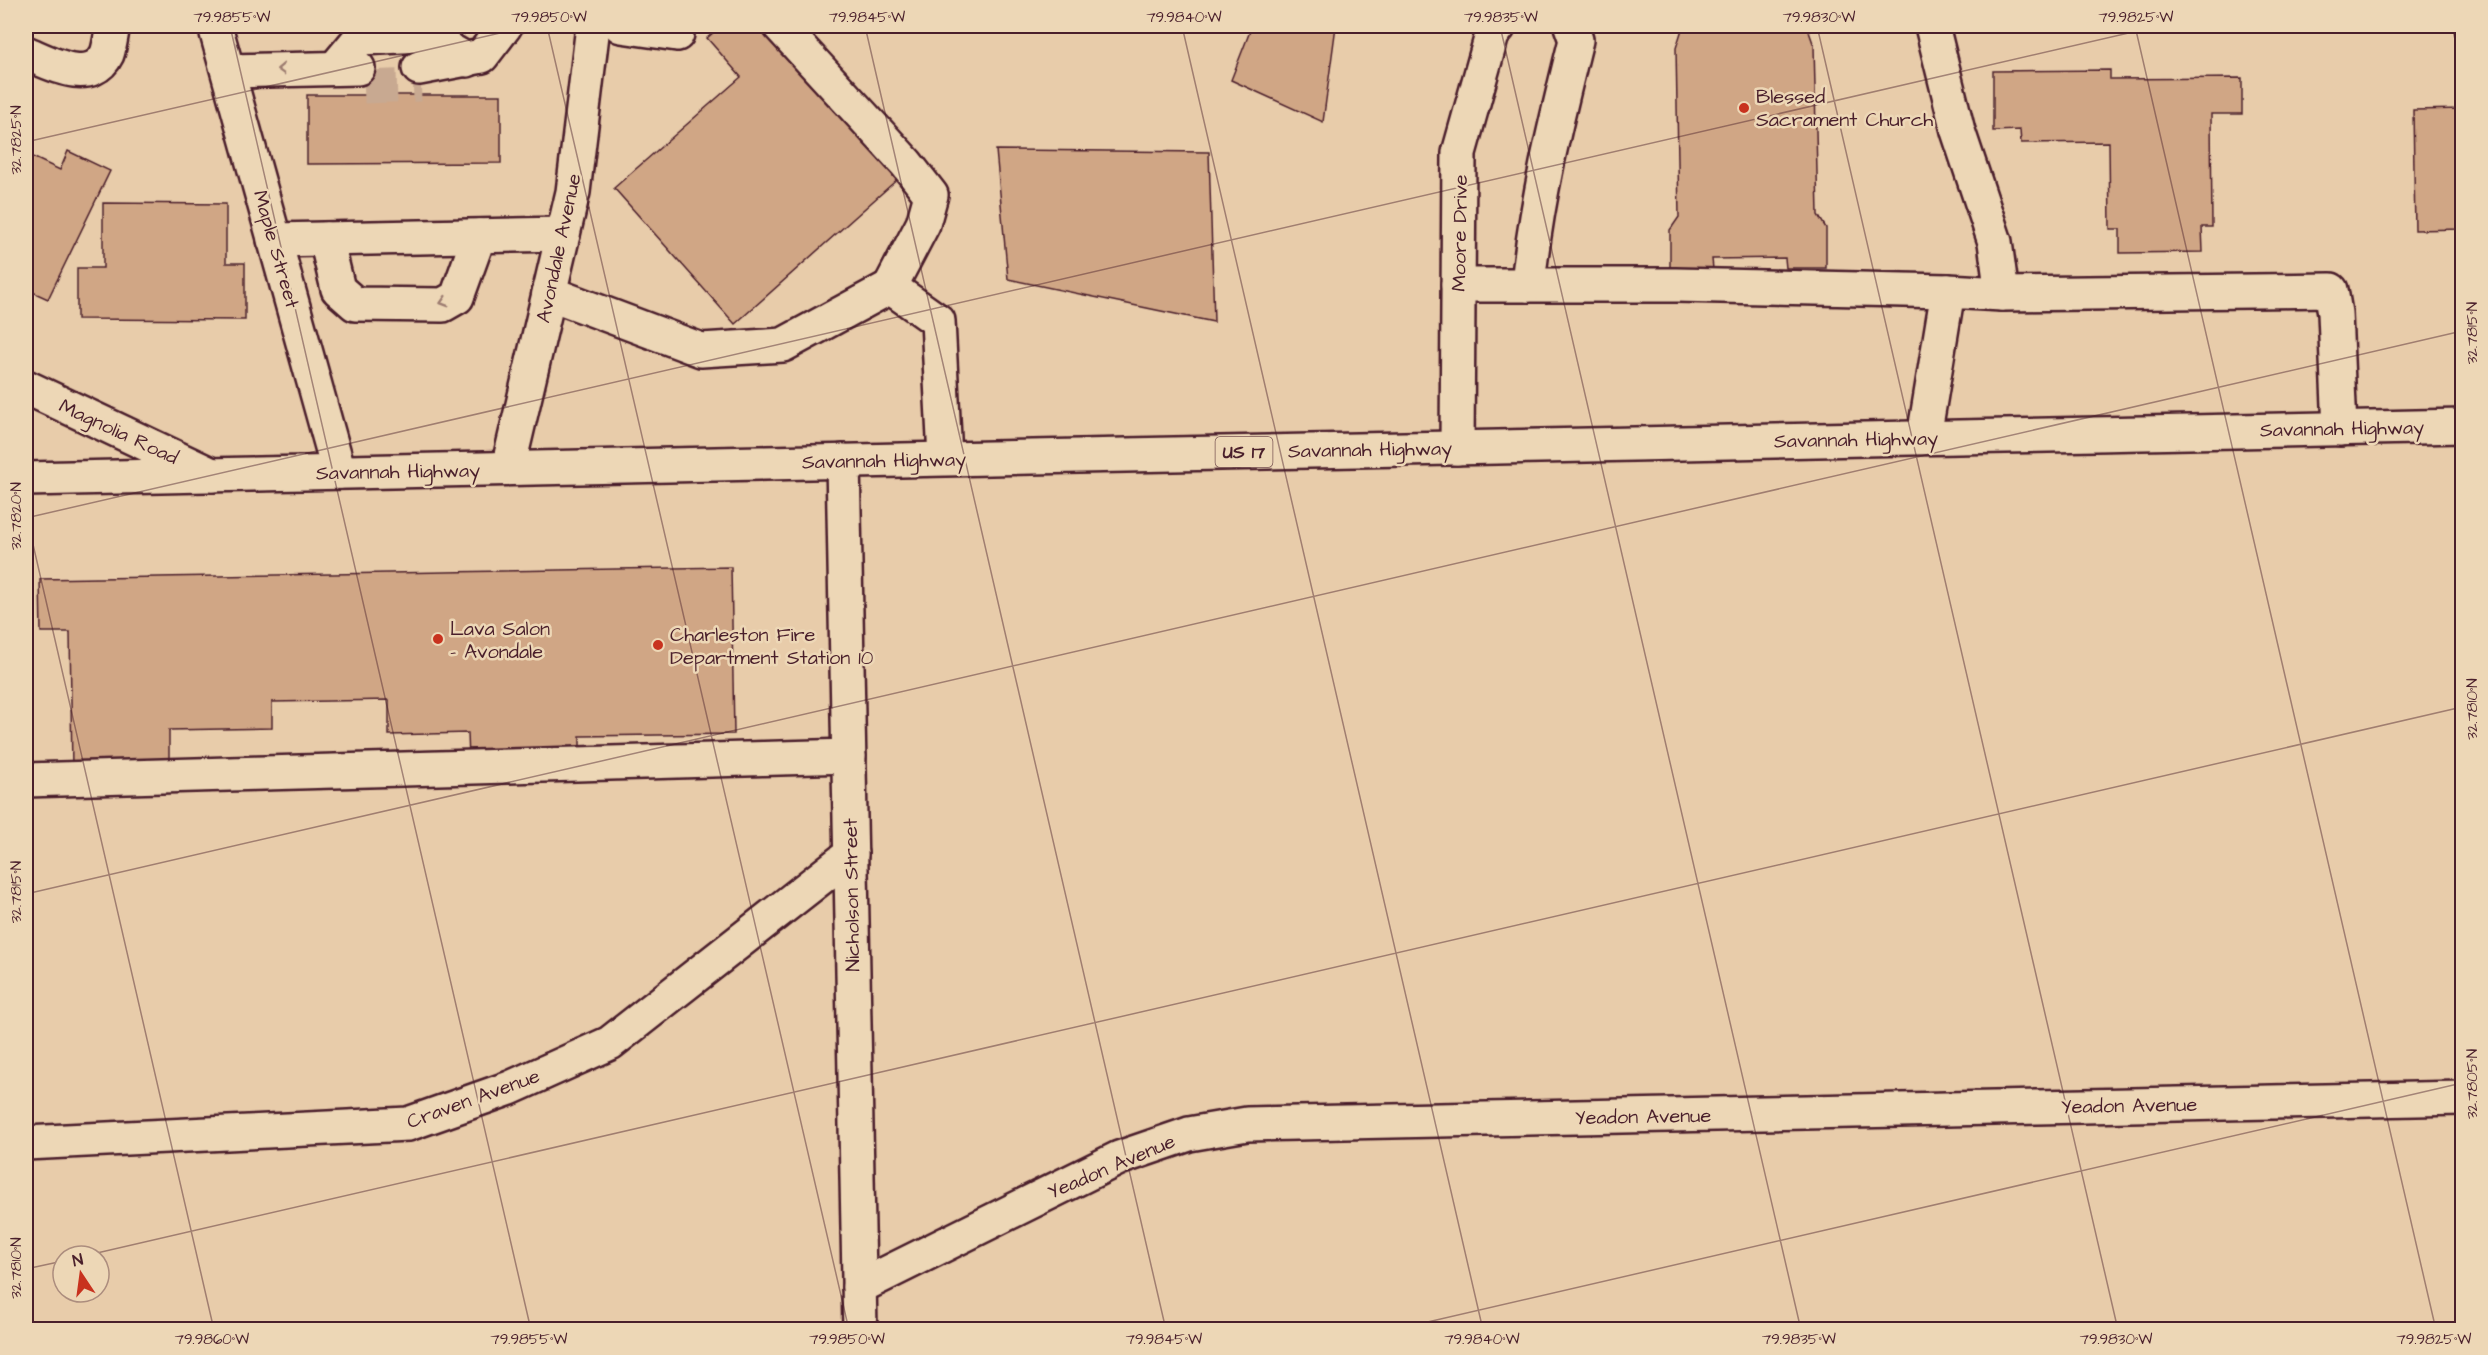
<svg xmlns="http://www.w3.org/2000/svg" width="2488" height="1355" viewBox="0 0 2488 1355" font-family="'Architects Daughter',sans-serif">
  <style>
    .building { fill: #d0a685; stroke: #4a1f2b; stroke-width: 1.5 }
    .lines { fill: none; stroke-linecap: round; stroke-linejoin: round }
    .minor-tunnel { stroke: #c8a991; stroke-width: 33; stroke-dasharray: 33 16; stroke-linecap: butt }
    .minor-casing { stroke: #4a1f2b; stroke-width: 38 }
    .highway-casing { stroke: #4a1f2b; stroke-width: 38 }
    .minor { stroke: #edd7b6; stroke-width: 33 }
    .highway { stroke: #edd7b6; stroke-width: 33 }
    .oneway { stroke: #9c7b70 }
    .ticks { fill: none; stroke: #4a1f2b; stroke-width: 1.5; stroke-opacity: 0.45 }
    .poi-dot { fill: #c8321e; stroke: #edd7b6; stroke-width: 2 }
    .labels { text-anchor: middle; stroke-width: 5; stroke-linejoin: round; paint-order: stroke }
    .shield { fill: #edd7b6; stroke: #7b5655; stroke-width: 1.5 }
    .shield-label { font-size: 18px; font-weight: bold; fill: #4a1f2b }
    .poi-label { font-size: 20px; fill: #4a1f2b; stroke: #edd7b6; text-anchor: start }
    .street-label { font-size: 20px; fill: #4a1f2b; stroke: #edd7b6 }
    .neatline { fill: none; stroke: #4a1f2b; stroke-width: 2 }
    .ticks-label { font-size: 15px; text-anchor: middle; fill: #4a1f2b }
  </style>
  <rect width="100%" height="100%" fill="#e8ccaa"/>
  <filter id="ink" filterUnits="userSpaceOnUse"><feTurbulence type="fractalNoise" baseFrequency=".0167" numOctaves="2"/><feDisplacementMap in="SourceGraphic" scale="12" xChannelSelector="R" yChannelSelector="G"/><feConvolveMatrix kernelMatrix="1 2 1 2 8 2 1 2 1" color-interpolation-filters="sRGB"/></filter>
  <g filter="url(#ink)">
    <g class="building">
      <path d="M721,26h45l134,151 -165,147 -121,-136 127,-111 -34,-39z"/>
      <path d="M1252,26h84l-13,96 -92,-42z"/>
      <path d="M1683,26h124l7,20 4,169 8,13v40h-40l-1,-10 -73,1 1,10 -43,1v-40l9,-13 -3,-169z"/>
      <path d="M2110,70v9l132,-1v36h-31l1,113h-10l1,25 -83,1v-24h-10l-1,-87 -88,1 -1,-13 -27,1v-60z"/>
      <path d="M307,95h194v68l-194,1z"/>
      <path d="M2462,109v120l-47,1 -2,-120z"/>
      <path d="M996,150l213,2 5,170 -206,-43z"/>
      <path d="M68,151l42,20 -62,128 -22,-10v-135l34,16z"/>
      <path d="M103,203l123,1v59h19v57l-168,-1v-51h26z"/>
      <path d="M731,567l3,167 -154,2v21l-111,2 -1,-26 -79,2v-35l-117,2v26l-103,2v37l-97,1 -2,-136h-29l-1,-53z"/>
    </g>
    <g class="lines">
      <path class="minor-tunnel" d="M364,87l57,-2"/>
      <defs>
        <g id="minor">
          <path d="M215,26l124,446"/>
          <path d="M621,26l56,8"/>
          <path d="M780,26l126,137 25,32 -8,29 -33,63"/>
          <path d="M26,53c22,9 65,34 81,1 3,-8 4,-20 6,-28"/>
          <path d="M335,68l25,-30 63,-3 44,25"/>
          <path d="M419,68l63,-12 23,-30"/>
          <path d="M228,71l130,-3"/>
          <path d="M326,239l12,50 17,15 88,1 14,-8 22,-61"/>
          <path d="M274,240l289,-6"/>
          <path d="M1458,285h218l272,6"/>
          <path d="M1528,285c8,-84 28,-164 48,-245l-5,-14"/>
          <path d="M549,293l152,57 82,-5 107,-58 48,34 7,137"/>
          <path d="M2002,294l329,-4 4,23 5,116"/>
          <path d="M26,387l186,88"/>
          <path d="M1924,437l24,-146 54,3 -7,-52 -37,-111 -26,-105"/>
          <path d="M1457,448l2,-295 33,-118 7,-9"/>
          <path d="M843,461l17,869"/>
          <path d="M508,468l65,-276 20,-166"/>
          <path d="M26,780l823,-24"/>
          <path d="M26,1143l382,-19 102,-36 100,-45 241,-189"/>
          <path d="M859,1287l260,-129 70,-24 58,-10 1215,-26"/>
        </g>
        <path id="highway" d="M26,479l2436,-53"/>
      </defs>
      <use href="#minor" class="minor-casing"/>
      <use href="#highway" class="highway-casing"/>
      <use href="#minor" class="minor"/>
      <use href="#highway" class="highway"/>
    </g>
    <defs><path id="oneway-chevron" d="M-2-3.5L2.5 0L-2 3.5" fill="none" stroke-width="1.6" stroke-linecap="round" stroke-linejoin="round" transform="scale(1.5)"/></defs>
    <g class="oneway">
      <use href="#oneway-chevron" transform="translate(281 69) rotate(178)"/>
      <use href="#oneway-chevron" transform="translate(444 302) rotate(163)"/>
    </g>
  </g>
  <path class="ticks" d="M230,26l301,1304M547,26l302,1304M865,26l301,1304M1182,26l301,1304M1500,26l301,1304M1817,26l301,1304M2135,26l301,1304M2452,26l10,45M26,142l505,-116M26,514l188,816M26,518l2133,-492M26,894l2436,-563M84,1256l2378,-549M26,1269l37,-8M1393,1330l1069,-247"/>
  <g class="poi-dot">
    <circle cx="1744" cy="108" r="6"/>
    <circle cx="438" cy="639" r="6"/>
    <circle cx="658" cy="645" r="6"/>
  </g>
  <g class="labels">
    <rect class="shield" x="1215.5" y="437" width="57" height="30" rx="4.5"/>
    <g class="shield-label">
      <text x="1244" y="458">US 17</text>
    </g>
    <g class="poi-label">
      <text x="1756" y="103">Blessed<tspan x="1756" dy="23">Sacrament Church</tspan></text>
      <text x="450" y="635">Lava Salon<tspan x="450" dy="23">- Avondale</tspan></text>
      <text x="670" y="641">Charleston Fire<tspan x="670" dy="23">Department Station 10</tspan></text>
    </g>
    <g class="street-label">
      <text transform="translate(1459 233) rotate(-89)" y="7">Moore Drive</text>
      <text transform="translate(558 248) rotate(-78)" y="7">Avondale Avenue</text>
      <text transform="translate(277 249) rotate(74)" y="7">Maple Street</text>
      <text transform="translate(2342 428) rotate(-1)" y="7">Savannah Highway</text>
      <text transform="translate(119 431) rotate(25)" y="7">Magnolia Road</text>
      <text transform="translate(1856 439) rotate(-1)" y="7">Savannah Highway</text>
      <text transform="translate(1370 449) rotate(-1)" y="7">Savannah Highway</text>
      <text transform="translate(884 460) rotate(-1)" y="7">Savannah Highway</text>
      <text transform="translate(398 471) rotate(-1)" y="7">Savannah Highway</text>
      <text transform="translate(851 895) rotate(-91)" y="7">Nicholson Street</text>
      <text transform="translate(473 1098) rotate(-20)" y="7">Craven Avenue</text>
      <text transform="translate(2129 1105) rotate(-1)" y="7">Yeadon Avenue</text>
      <text transform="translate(1643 1116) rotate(-1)" y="7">Yeadon Avenue</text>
      <text transform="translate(1111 1166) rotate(-23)" y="7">Yeadon Avenue</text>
    </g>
  </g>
  <rect width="2488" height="1355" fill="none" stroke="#edd7b6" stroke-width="66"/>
  <g transform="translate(81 1274) rotate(347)"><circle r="28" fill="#edd7b6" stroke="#ac8d7e" stroke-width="1.5"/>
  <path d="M0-4.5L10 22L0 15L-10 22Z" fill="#c8321e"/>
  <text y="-9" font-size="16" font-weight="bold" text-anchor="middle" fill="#4a1f2b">N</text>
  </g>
  <rect x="33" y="33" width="2422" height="1289" class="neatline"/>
  <g class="ticks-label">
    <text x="232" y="22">79.9855°W</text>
    <text x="549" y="22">79.9850°W</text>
    <text x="867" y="22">79.9845°W</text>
    <text x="1184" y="22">79.9840°W</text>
    <text x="1501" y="22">79.9835°W</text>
    <text x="1819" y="22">79.9830°W</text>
    <text x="2136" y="22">79.9825°W</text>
    <text transform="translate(16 140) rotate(-90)" y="5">32.7825°N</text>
    <text transform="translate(2472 333) rotate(-90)" y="5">32.7815°N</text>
    <text transform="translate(16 516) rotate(-90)" y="5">32.7820°N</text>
    <text transform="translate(2472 709) rotate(-90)" y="5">32.7810°N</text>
    <text transform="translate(16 892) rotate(-90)" y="5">32.7815°N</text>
    <text transform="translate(2472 1084) rotate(-90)" y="5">32.7805°N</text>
    <text transform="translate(16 1268) rotate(-90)" y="5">32.7810°N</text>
    <text x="212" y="1344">79.9860°W</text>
    <text x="529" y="1344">79.9855°W</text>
    <text x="847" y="1344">79.9850°W</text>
    <text x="1164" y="1344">79.9845°W</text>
    <text x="1482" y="1344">79.9840°W</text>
    <text x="1799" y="1344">79.9835°W</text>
    <text x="2116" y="1344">79.9830°W</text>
    <text x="2434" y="1344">79.9825°W</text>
  </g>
</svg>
